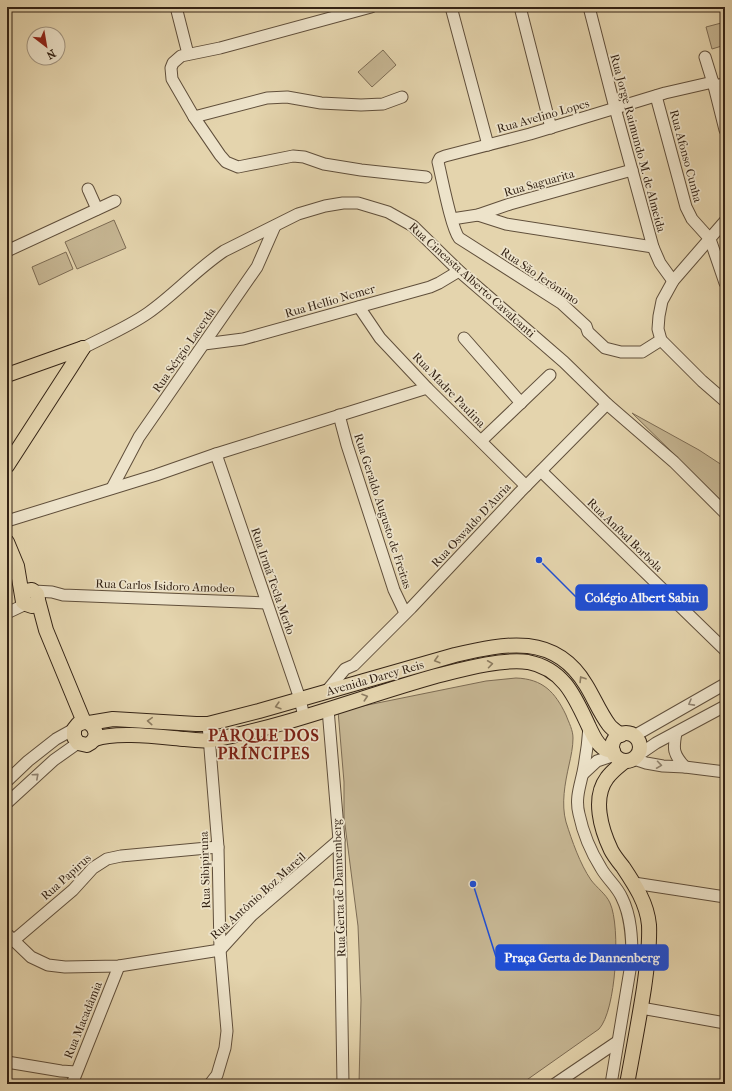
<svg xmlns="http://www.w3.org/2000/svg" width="732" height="1091" viewBox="0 0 732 1091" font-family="'IM FELL French Canon',serif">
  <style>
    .green { fill: #c6b693; stroke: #7d6c54 }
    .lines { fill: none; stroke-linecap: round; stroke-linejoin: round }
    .minor-casing { stroke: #604f3b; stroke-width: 13 }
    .major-casing { stroke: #342315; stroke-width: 16 }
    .minor { stroke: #ede3ca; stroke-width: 11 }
    .major { stroke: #e4d4ad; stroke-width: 14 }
    .oneway { stroke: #8c7c61 }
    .oneway2 { stroke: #908370 }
    .labels { text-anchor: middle; stroke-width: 3.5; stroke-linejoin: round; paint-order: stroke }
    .street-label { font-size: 12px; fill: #342315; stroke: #ede3ca }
    .district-label { font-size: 16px; font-weight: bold; letter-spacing: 1px; fill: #7a1f14; stroke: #ede3ca }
    .leader { fill: none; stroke: #1d4ed8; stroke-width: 1.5 }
    .callout-dot { fill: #1d4ed8; stroke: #ede3ca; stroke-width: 1.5 }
    .callout { fill: #1d4ed8; stroke: #1d4ed8; stroke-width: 1.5 }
    .callout-label { font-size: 13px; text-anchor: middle; font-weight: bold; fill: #fff }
  </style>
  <rect width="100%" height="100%" fill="#e4d4ad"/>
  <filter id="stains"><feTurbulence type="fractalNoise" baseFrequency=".005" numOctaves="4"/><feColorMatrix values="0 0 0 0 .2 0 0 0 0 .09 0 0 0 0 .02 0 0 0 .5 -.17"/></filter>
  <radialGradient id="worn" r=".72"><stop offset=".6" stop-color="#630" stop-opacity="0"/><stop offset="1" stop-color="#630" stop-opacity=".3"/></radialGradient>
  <g class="green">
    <path d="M725,22v23l-13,4 -6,-22z"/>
    <path d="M383,50l13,15 -24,22 -14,-15z"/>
    <path d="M114,220l12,28 -49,21 -12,-27z"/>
    <path d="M66,252l7,17 -34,16 -7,-18z"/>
    <path d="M632,413l67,37 26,17v37z"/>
    <path d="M516,678c27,1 39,14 50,37 3,8 7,15 7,23 0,9 -2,18 -4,27 -4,18 -8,39 -3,57 6,19 14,42 25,58 6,8 15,14 19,23 11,24 6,108 -11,126l-78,55h-162l2,-84 -3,-74 -14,-109v-35l-6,-71 148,-30z"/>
  </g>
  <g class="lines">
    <defs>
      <g id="minor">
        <path d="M176,7l12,47"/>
        <path d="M371,7l-151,41 -39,8 -8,7 -2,5 1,11 22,38 26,38 6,7 12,5 55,-11 11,1 20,7 37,6 65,7"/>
        <path d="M451,7l37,138"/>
        <path d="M520,7l31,121"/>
        <path d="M589,7l26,101 38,139 7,16 13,18"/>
        <path d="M705,57l9,29 11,44"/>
        <path d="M714,86l11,-2"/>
        <path d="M656,96l30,111 6,12 18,20 15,44"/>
        <path d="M194,117l73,-19 20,-1 34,6 40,2 22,-1 19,-7"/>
        <path d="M88,189l9,20"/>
        <path d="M478,215l28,9 147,23"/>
        <path d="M452,219l26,-4 32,-11 122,-34"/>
        <path d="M725,221l-52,60 -11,20 -3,15 -1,13 3,11 41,41 23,20"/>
        <path d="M7,251l108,-50"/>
        <path d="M359,307l21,31 47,50 99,98"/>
        <path d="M464,338l57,65"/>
        <path d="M661,340l-19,12h-21l-16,-4 -17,-16 -2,-6 -25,-23 -102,-65c-8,-11 -17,-60 -21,-76l2,-4 5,-2 85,-22 135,-41 48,-11"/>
        <path d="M204,344l39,-5 187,-52 9,-4 20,-12"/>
        <path d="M83,348c21,-11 45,-21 65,-35 27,-19 49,-44 76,-62l74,-37 27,-8 18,-3h15l30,9 25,14 46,45 105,91 43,42 67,58 51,51"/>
        <path d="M339,415l8,30 47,145 11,23"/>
        <path d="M481,441l69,-66"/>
        <path d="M216,454l84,245 4,18"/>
        <path d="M541,471l184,179"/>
        <path d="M112,488l27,-51 118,-170 18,-41"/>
        <path d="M7,521l149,-46 60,-21 211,-66"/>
        <path d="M34,591l18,1 11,3 203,8"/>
        <path d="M7,613l19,-9"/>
        <path d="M326,692l19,-23 9,-4 57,-57 109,-116 87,-88"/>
        <path d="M328,709l11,131 4,244"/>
        <path d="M208,724l10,123 2,103 7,81 -2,17 -8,27 -7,9"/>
        <path d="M589,727c-1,15 -3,30 -6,45 -3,14 -8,27 -4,42 4,19 12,38 22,54 6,11 16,18 21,30 9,18 10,40 10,60l-21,126"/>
        <path d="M676,733c-3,16 -3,21 9,34"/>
        <path d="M634,736l91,-52"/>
        <path d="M637,756l19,-13 69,-37"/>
        <path d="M634,759l12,4 17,3 22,1 40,5"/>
        <path d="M583,774l14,-13 18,-6"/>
        <path d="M7,781l21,-20 28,-22 18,-10"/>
        <path d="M7,803l47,-43 24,-17"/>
        <path d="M634,883l91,14"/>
        <path d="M7,934l24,23 17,8 17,2 54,-1 101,-16 32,-35 87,-75"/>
        <path d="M13,941l60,-51 20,-22 14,-9 14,-3 97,-9"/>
        <path d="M641,1008l84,15"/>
        <path d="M7,1062l54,9 15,1"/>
        <path d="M72,1084l47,-118"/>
        <path d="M555,1084l62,-42"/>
      </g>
      <g id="major">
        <path d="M7,375l76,-27"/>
        <path d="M7,466l64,-99 12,-19"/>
        <path d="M7,542l10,24 6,36 3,2 6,2c6,-2 7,-6 5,-12l-5,-4 -6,1 -3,5"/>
        <path d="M38,600l8,30 38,92"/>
        <path d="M89,723c9,6 9,17 -2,22l-9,-2 -4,-6v-8l4,-5 6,-2 5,1 24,-4 83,5h12l51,-13 196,-56c51,-12 100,-22 131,30 8,13 14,28 23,40 3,4 8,7 12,10"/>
        <circle cx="626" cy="747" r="14"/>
        <path d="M95,739c21,-8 66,-2 90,0 8,1 18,2 27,1 76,-14 149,-43 224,-64 24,-6 67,-18 92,-14 36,7 47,35 61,65 3,6 7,16 13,20 3,3 7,3 11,4"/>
        <path d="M625,761c-6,5 -13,10 -18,17 -15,20 -6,51 4,72 3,6 8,12 12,17 12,18 24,36 26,58 1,21 -2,42 -5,63 -5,32 -11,64 -17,96"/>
      </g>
    </defs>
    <use href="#minor" class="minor-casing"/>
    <use href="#major" class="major-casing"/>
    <use href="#minor" class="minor"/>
    <use href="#major" class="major"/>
  </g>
  <defs><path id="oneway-chevron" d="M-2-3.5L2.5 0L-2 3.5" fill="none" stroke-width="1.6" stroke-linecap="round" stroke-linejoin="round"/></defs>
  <g class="oneway">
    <use href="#oneway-chevron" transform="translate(437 660) rotate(164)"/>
    <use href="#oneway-chevron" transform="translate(490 664) rotate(-8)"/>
    <use href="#oneway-chevron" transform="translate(582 679) rotate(-122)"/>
    <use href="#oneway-chevron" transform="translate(365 697) rotate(-18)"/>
    <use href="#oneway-chevron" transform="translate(278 706) rotate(164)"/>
    <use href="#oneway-chevron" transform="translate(150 721) rotate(-176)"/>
  </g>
  <g class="oneway2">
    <use href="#oneway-chevron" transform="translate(691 703) rotate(151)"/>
    <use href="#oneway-chevron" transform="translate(659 765) rotate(8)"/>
    <use href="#oneway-chevron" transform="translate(36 776) rotate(-42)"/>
  </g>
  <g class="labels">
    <g class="street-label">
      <text transform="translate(543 116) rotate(-16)" y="4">Rua Avelino Lopes</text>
      <text transform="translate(638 143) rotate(75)" y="4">Rua Jorge Raimundo M. de Almeida</text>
      <text transform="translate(686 156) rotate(75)" y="4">Rua Afonso Cunha</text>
      <text transform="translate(539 183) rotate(-16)" y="4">Rua Saguarita</text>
      <text transform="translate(540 276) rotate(34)" y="4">Rua São Jerônimo</text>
      <text transform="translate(472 280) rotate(42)" y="4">Rua Cineasta Alberto Cavalcanti</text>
      <text transform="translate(330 301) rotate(-16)" y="4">Rua Hellio Nemer</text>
      <text transform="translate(184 350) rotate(-55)" y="4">Rua Sérgio Lacerda</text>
      <text transform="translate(449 390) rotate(46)" y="4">Rua Madre Paulina</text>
      <text transform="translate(383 511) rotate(72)" y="4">Rua Geraldo Augusto de Freitas</text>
      <text transform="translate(471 525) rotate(-47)" y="4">Rua Oswaldo D'Auria</text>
      <text transform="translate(625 535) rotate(44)" y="4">Rua Aníbal Borbola</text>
      <text transform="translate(273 581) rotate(71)" y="4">Rua Irmã Tecla Merlo</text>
      <text transform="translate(165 586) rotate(2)" y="4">Rua Carlos Isidoro Amodeo</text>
      <text transform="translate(375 678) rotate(-16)" y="4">Avenida Darcy Reis</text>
      <text transform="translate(205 870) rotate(-92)" y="4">Rua Sibipiruna</text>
      <text transform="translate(66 877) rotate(-42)" y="4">Rua Papirus</text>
      <text transform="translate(339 888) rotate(-92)" y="4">Rua Gerta de Dannemberg</text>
      <text transform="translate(258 896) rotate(-42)" y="4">Rua Antônio Boz Mareil</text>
      <text transform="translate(83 1020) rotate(-68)" y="4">Rua Macadâmia</text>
    </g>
    <g class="district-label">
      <text x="264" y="741">PARQUE DOS<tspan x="264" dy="18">PRÍNCIPES</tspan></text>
    </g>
  </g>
  <path class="leader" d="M539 560L576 597M473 884L496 957"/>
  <g class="callout-dot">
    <circle cx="539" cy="560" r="4"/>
    <circle cx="473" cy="884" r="4"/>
  </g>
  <g class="callout">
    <rect x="576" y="585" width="131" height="25" rx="4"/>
    <rect x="496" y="945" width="172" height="25" rx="4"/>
  </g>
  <g class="callout-label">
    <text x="642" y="602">Colégio Albert Sabin</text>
    <text x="582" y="962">Praça Gerta de Dannenberg</text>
  </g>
  <rect width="732" height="1091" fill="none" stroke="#e4d4ad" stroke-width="24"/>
  <rect x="8" y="8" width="716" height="1075" fill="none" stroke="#342315" stroke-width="2"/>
  <rect x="12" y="12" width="708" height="1067" fill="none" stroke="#342315"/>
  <g transform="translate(46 46) rotate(149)"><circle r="19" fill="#ede3ca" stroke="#a39682"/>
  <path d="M0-3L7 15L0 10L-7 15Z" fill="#8f2418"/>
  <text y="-6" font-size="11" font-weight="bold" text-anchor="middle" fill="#342315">N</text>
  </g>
  <rect width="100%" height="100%" filter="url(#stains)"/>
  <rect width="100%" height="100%" fill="url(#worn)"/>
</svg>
